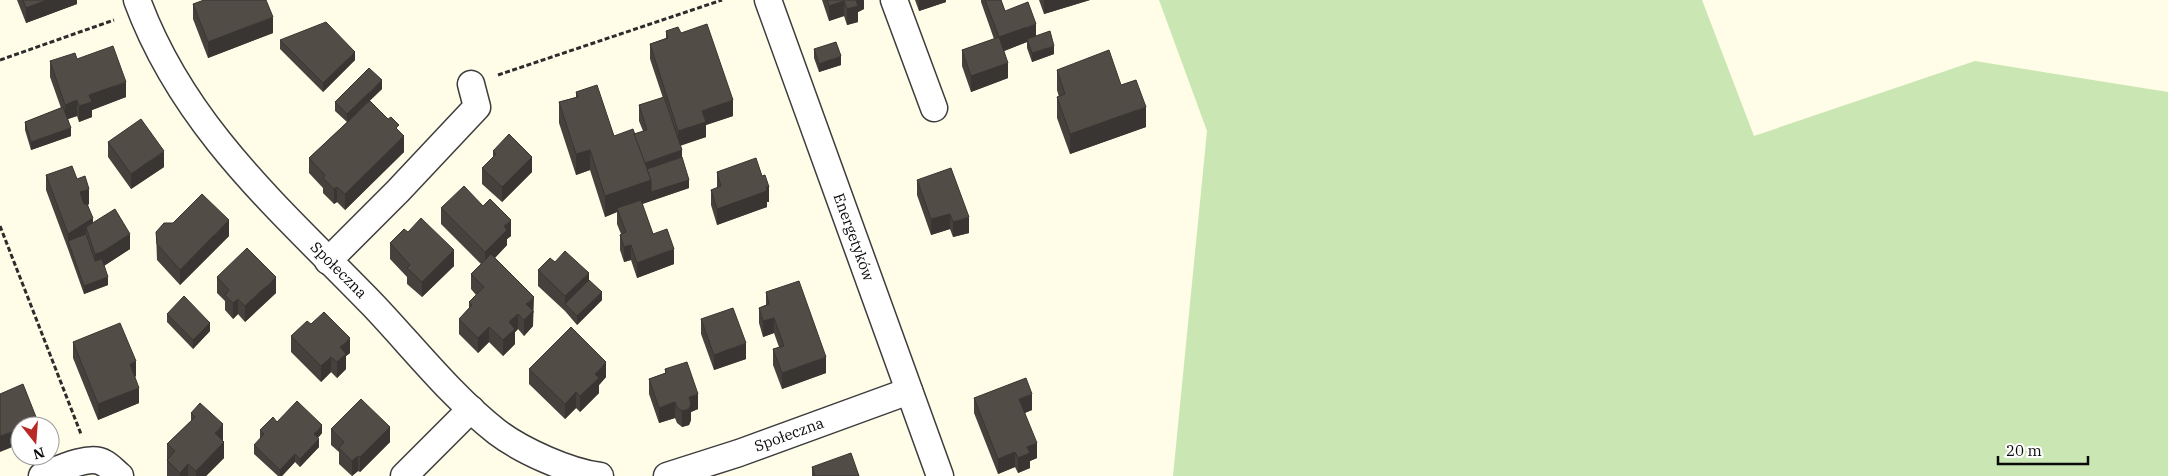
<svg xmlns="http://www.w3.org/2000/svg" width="2168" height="476" viewBox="0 0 2168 476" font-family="'IBM Plex Serif',serif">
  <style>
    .green { fill: #cae7b3 }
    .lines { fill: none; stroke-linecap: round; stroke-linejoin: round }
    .street-casing { stroke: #3d3d3d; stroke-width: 29 }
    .path { stroke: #2c2c2c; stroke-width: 3; stroke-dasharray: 5 2.5; stroke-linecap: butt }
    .street { stroke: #fff; stroke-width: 26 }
    .wall { fill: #47413d }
    .shaded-wall { fill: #393532 }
    .building { fill: #524c47; stroke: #393532 }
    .labels { text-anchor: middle; stroke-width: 5; stroke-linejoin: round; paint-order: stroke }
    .street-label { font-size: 15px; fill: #0a0a0a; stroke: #fff }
  </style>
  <rect width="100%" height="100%" fill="#fffce7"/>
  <path class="green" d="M1159,0h543l52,136 221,-75 193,31v384h-995l34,-345z"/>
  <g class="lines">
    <defs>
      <g id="street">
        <path id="s1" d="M137,0c47,128 144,210 236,305 39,41 79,92 124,127 25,19 72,40 103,44"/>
        <path id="s2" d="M768,0l172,476"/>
        <path d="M894,0l40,108"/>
        <path d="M328,261l70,-70 79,-84 -6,-23"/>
        <path d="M42,476c15,-6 48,-22 62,-13 6,3 11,9 16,13"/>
        <path d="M404,476l67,-67"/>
        <path id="s3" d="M667,476l72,-23 170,-62"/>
      </g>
    </defs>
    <use href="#street" class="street-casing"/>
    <g class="path">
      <path d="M0,60l114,-40"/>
      <path d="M498,75l224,-75"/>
      <path d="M0,226l81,208"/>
    </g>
    <use href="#street" class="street"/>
  </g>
  <g class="wall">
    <path d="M17,0h60v4l-51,19z"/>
    <path d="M822,0h42v9l-6,3v10l-11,3 -3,-9 -15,5z"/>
    <path d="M915,0h31v2l-27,9z"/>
    <path d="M981,0h20l4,11 31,25 18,18 -22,8 -5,-14v-6l-23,9 4,27 -37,14 -9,-26v-16l32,-11 -13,-37z"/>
    <path d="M1039,0h51l-46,14z"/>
    <path d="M193,4l80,29 -65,25 -15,-39z"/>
    <path d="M666,31l15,2 52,83 -27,9v12l-26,9 2,11 7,31 -47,16 11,30 21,30 -37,14 -6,-18 -7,2 -4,-12v-15l1,-1 -4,-10v-12l-12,5 -15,-47 -14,5 -17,-52v-21l17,-5v-5l38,44 20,-2 9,-3 -4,-10v-16l24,-7 -13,-39v-15l16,-6z"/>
    <path d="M280,40l75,20 -32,32 -43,-43z"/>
    <path d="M814,49l27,16 -22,7 -5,-14z"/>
    <path d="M77,59l49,38 -34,13v7l-13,5 -2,-6 -9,3 3,17 -40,14 -6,-20v-8l36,-14 -11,-31v-16z"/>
    <path d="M1057,70l64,15 25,42 -76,27 -13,-36v-21h2l-2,-7z"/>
    <path d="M382,89l-29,28 46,14 5,21 -59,58 -8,-8 -3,2 -11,-11v-5l-14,-15v-15l38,-36 -12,-11v-9z"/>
    <path d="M108,142l56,25 -33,22 -23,-32z"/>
    <path d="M493,151l39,21 -30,30 -20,-18v-16l11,-11z"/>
    <path d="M717,172l52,30h-2v5l-50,18 -6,-20v-15l6,-2z"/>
    <path d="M46,175l31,4 12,25 -1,1 5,18 37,26 -26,17 4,19 -24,9 -16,-45 -22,-59z"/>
    <path d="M917,180l52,53 -16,4 -3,-8 -19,6 -14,-40z"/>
    <path d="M441,208l70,28 -4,3v6l-12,13 39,54 -1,1v13l-9,10 -6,-7 -3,3v12l-12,12 -14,-14 -11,11 -19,-19v-15l10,-11v-6l7,-7 -5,-6v-15l10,-10 -40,-40z"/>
    <path d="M156,232l73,4 -49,49 -23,-25z"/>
    <path d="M390,243l64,23 -32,31 -15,-13v-7l-17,-18z"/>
    <path d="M555,262l34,18 13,20 -25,25 -12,-14 -27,-25v-16z"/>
    <path d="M217,277l59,16 -31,29 -7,-8 -5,5 -8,-9v-9l-8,-8z"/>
    <path d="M766,292l60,81 -44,16 -9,-24v-16l6,-2 -5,-14 -11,4 -4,-14v-15l7,-3z"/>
    <path d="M167,314l43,17 -17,18 -26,-27z"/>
    <path d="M701,319l45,40 -32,11 -13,-36z"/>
    <path d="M311,324l39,29 -4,3v13l-9,9 -6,-6 -10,10 -30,-30v-16z"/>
    <path d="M73,342l63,34 -1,1 4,26 -41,17 -25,-62z"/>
    <path d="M529,369l77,8 -7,8v8l-19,19 -4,-4 -11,11 -36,-35z"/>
    <path d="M665,369l33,40 -7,3v8l-2,5 -7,2 -5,-4 -2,-5 -16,5 -10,-29v-15l16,-6z"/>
    <path d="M974,398l58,12 -7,3 12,45 -7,3v7l-12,5 -3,-6 -17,7 -24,-61z"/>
    <path d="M191,413l32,27 1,18 -18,18h-39v-32l24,-23z"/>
    <path d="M277,422l45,11 -4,5 1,9 -19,20 -5,-5 -13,14h-4l-24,-22v-9l6,-6v-9z"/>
    <path d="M331,429l59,13 -30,30 -2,-1 -6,5 -13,-12v-12l-8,-7z"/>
    <path d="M812,467l47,9h-47z"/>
  </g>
  <g class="shaded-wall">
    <path d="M47,0h30v4l-51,19v-15z"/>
    <path d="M855,0h9v9l-6,3v10l-11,3v-16z"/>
    <path d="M919,0h27v2l-27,9z"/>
    <path d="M1044,0h46l-46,14z"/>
    <path d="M844,1v15l-15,5v-15z"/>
    <path d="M273,17v16l-65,25v-16z"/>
    <path d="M1036,24v15h-9v3l-28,11v-16z"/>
    <path d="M1054,46v8l-22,8v-9z"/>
    <path d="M355,52v8l-32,32v-9z"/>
    <path d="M841,56v9l-22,7v-8z"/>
    <path d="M1008,63v15l-37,14v-16z"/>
    <path d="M382,80v9l-35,33v-8z"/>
    <path d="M126,82v15l-34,13v7l-13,5v-16l10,-11z"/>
    <path d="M77,100v16l-12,4v-15z"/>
    <path d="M733,100v16l-27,9v12l-28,9v-15l24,-20z"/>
    <path d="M1146,107v20l-76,27v-20z"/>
    <path d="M71,128v8l-40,14v-8z"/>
    <path d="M404,136v16l-59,58v-16z"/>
    <path d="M590,150v20l-14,5v-21z"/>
    <path d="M682,150v15l-36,13 -3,-14z"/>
    <path d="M164,151v16l-33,22v-15z"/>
    <path d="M532,157v15l-30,30v-15z"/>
    <path d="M651,180h38v8l-70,24 -2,-4v4l-12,5v-21z"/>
    <path d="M337,187v15l-3,2v-15z"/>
    <path d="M766,187h3v15h-2v5l-50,18v-16z"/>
    <path d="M89,189v15l-9,4v-16z"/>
    <path d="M950,214v15l-19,6v-16z"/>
    <path d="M969,217v16l-16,4v-15z"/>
    <path d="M93,218v16l-7,-7v11l-18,3v-7z"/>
    <path d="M229,220v16l-49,49v-15z"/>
    <path d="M511,220v16l-4,3v6l-22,23v-16l19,-26z"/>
    <path d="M130,234v15l-28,18 -7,2v-15z"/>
    <path d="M631,245v15l-7,2v-15z"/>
    <path d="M674,249v15l-37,14v-15z"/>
    <path d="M454,250v16l-32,31v-15z"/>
    <path d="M589,273v16l-24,15v-8z"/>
    <path d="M108,277v8l-24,9v-8z"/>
    <path d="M276,277v16l-31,29v-16z"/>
    <path d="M602,292v8l-25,25v-9z"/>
    <path d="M534,297l-1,29 -9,10v-16l2,-16z"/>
    <path d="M238,299v15l-5,5v-16z"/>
    <path d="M518,314v15l-3,3v12l-12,12v-16l6,-18z"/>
    <path d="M774,318v15l-11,4v-16z"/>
    <path d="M210,323v8l-17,18v-9z"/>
    <path d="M489,327v15l-11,11v-15z"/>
    <path d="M350,338v15l-4,3v13l-9,9v-16l3,-15z"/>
    <path d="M746,343v16l-32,11v-15z"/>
    <path d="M331,357v15l-10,10v-16z"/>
    <path d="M826,357v16l-44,16v-16z"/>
    <path d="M136,361v15l-6,3v-15z"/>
    <path d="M606,362v15l-7,8v8l-19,19v-16l15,-22z"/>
    <path d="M139,388v15l-41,17v-16z"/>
    <path d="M576,392v16l-11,11v-15z"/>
    <path d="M698,394v15l-7,3v8l-2,5 -7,2v-16l7,-14z"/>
    <path d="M1032,394v16l-13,5v-16z"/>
    <path d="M675,402v16l-16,5v-15z"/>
    <path d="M38,422v4h-11z"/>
    <path d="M223,424v16l-8,9v-16z"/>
    <path d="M322,425v8l-8,9v-8z"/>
    <path d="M390,427v15l-30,30v-15z"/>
    <path d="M20,429v15l-20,8v-16z"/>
    <path d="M319,439v8l-19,20v-8z"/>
    <path d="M224,442v16l-18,18h-10v-5z"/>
    <path d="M1037,443v15l-7,3v7l-12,5v-15l9,-11z"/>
    <path d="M1015,452v15l-17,7v-15z"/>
    <path d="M295,454v8l-13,14h-2v-6z"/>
    <path d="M358,456v15l-6,5v-15z"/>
    <path d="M188,464v12h-8v-3z"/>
  </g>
  <g class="building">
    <path d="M23,0h24l-21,8z"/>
    <path d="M204,0h62l7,17 -65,25 -15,-38z"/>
    <path d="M827,0h29l2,6 -11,3 -3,-8 -15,5z"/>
    <path d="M985,0h16l4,11 23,-9 8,22 -37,13z"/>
    <path d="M326,22l29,30 -32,31 -43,-43z"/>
    <path d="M707,24l26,76 -31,11 4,11 -28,9 -28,-87 18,-6 -2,-7 12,-4 3,6z"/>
    <path d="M1050,31l4,15 -22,7 -5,-14z"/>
    <path d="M999,37l9,26 -37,13 -9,-26z"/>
    <path d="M836,42l5,14 -22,8 -5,-15z"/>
    <path d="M113,46l13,36 -37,13 3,7 -13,4 -2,-6 -12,5 -15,-44 25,-8 2,6z"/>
    <path d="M1109,50l12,35 15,-5 10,27 -76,27 -13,-37 8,-3 -8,-24z"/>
    <path d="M369,68l13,12 -35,34 -12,-12z"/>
    <path d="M597,85l17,51 19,-7 18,51 -46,16 -15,-46 -14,4 -17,-52 19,-5 -2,-5z"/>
    <path d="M664,97l18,53 -37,13 -11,-29 13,-4 -8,-25z"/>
    <path d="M370,101l18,18 3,-2 8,8 -3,3 8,8 -59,58 -8,-7 -3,2 -11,-11 2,-3 -16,-17z"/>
    <path d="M63,107l8,21 -40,14 -6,-20z"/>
    <path d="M141,119l23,32 -33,23 -23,-32z"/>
    <path d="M509,134l23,23 -30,30 -20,-19 14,-14 -3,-3z"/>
    <path d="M682,157l7,23 -38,12v-12l-4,-11z"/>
    <path d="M756,158l6,18 3,-1 4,12h-3l1,4 -50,18 -6,-19 10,-4 -4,-14z"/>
    <path d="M72,166l5,13 8,-3 4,13 -9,3 4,12h3l6,14 -25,16 -22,-59z"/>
    <path d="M951,168l18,49 -16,5 -3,-8 -19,5 -14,-39z"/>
    <path d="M464,186l19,20 7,-7 21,21 -7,6 3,4 -22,22 -44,-44z"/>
    <path d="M202,194l27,26 -49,50 -23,-26 -1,-12 8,-9h9z"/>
    <path d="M641,200l12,34 14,-5 7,20 -37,14 -6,-18 -7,2 -4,-12 6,-3 -9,-24z"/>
    <path d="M115,209l15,25 -28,18 -7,2 -9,-27z"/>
    <path d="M421,218l33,32 -32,32 -15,-14 3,-3 -20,-22 14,-14 4,3z"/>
    <path d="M86,234l9,27 7,-2 6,18 -24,9 -16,-45z"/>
    <path d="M247,248l29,29 -31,29 -7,-7 -5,4 -8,-8 4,-5 -12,-13z"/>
    <path d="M565,251l24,22 -24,23 -27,-26 12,-12 5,4z"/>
    <path d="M491,254l43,43 -8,7 7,7 -9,9 -6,-6 -9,8 6,7 -12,11 -14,-13 -11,11 -19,-19 13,-14 -3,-3 15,-15 -13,-13z"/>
    <path d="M589,280l13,12 -25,24 -12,-12z"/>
    <path d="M799,281l27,76 -44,16 -9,-24 11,-3 -10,-28 -11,3 -4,-13 10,-4 -3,-12z"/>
    <path d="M184,296l26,27 -17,17 -26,-26z"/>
    <path d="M733,308l13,35 -32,12 -13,-36z"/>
    <path d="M324,312l26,26 -10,9 6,7 -9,8 -6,-5 -10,9 -30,-30 16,-15 4,3z"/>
    <path d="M120,323l16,38 -6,3 9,24 -41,16 -25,-62z"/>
    <path d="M571,327l35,35 -11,12 4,4 -19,18 -4,-4 -11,12 -36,-35z"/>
    <path d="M687,362l11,32 -9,3 2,7 -2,5 -7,2 -5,-4 -2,-5 -16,6 -10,-29 17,-6 -1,-4z"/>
    <path d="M1026,378l6,16 -13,5 18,44 -10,4 3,6 -12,5 -3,-6 -17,7 -24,-61z"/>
    <path d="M23,384l15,38 -11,4h-7v3l-20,7v-42z"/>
    <path d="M361,399l29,28 -30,30 -2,-1 -6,5 -13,-13 5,-6 -13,-13z"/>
    <path d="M297,401l25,24 -8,9 5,5 -19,20 -5,-5 -15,16 -26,-25 10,-11 -4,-4 13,-13 4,5z"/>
    <path d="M200,403l23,21 -8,9 9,9 -28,29 -8,-7 -8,9 -13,-13 8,-9 -8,-7 28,-27 -4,-4z"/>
    <path d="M851,453l8,23h-44l-3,-9z"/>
  </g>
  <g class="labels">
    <g class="street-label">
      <text dy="5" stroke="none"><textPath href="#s2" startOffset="252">Energetyków</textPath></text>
      <text dy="5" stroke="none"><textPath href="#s1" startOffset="340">Społeczna</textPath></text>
      <text dy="5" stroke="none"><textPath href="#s3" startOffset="129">Społeczna</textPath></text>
    </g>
  </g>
  <g transform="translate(35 441) rotate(163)"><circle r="24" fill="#ffffff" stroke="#9d9d9d"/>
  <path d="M0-4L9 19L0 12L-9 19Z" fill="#b72a25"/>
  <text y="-8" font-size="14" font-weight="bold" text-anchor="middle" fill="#0a0a0a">N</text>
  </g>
  <path d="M1998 456v8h90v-8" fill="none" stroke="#0a0a0a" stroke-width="2.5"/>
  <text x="2006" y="456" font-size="15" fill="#0a0a0a" stroke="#ffffff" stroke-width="4" paint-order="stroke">20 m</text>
</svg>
